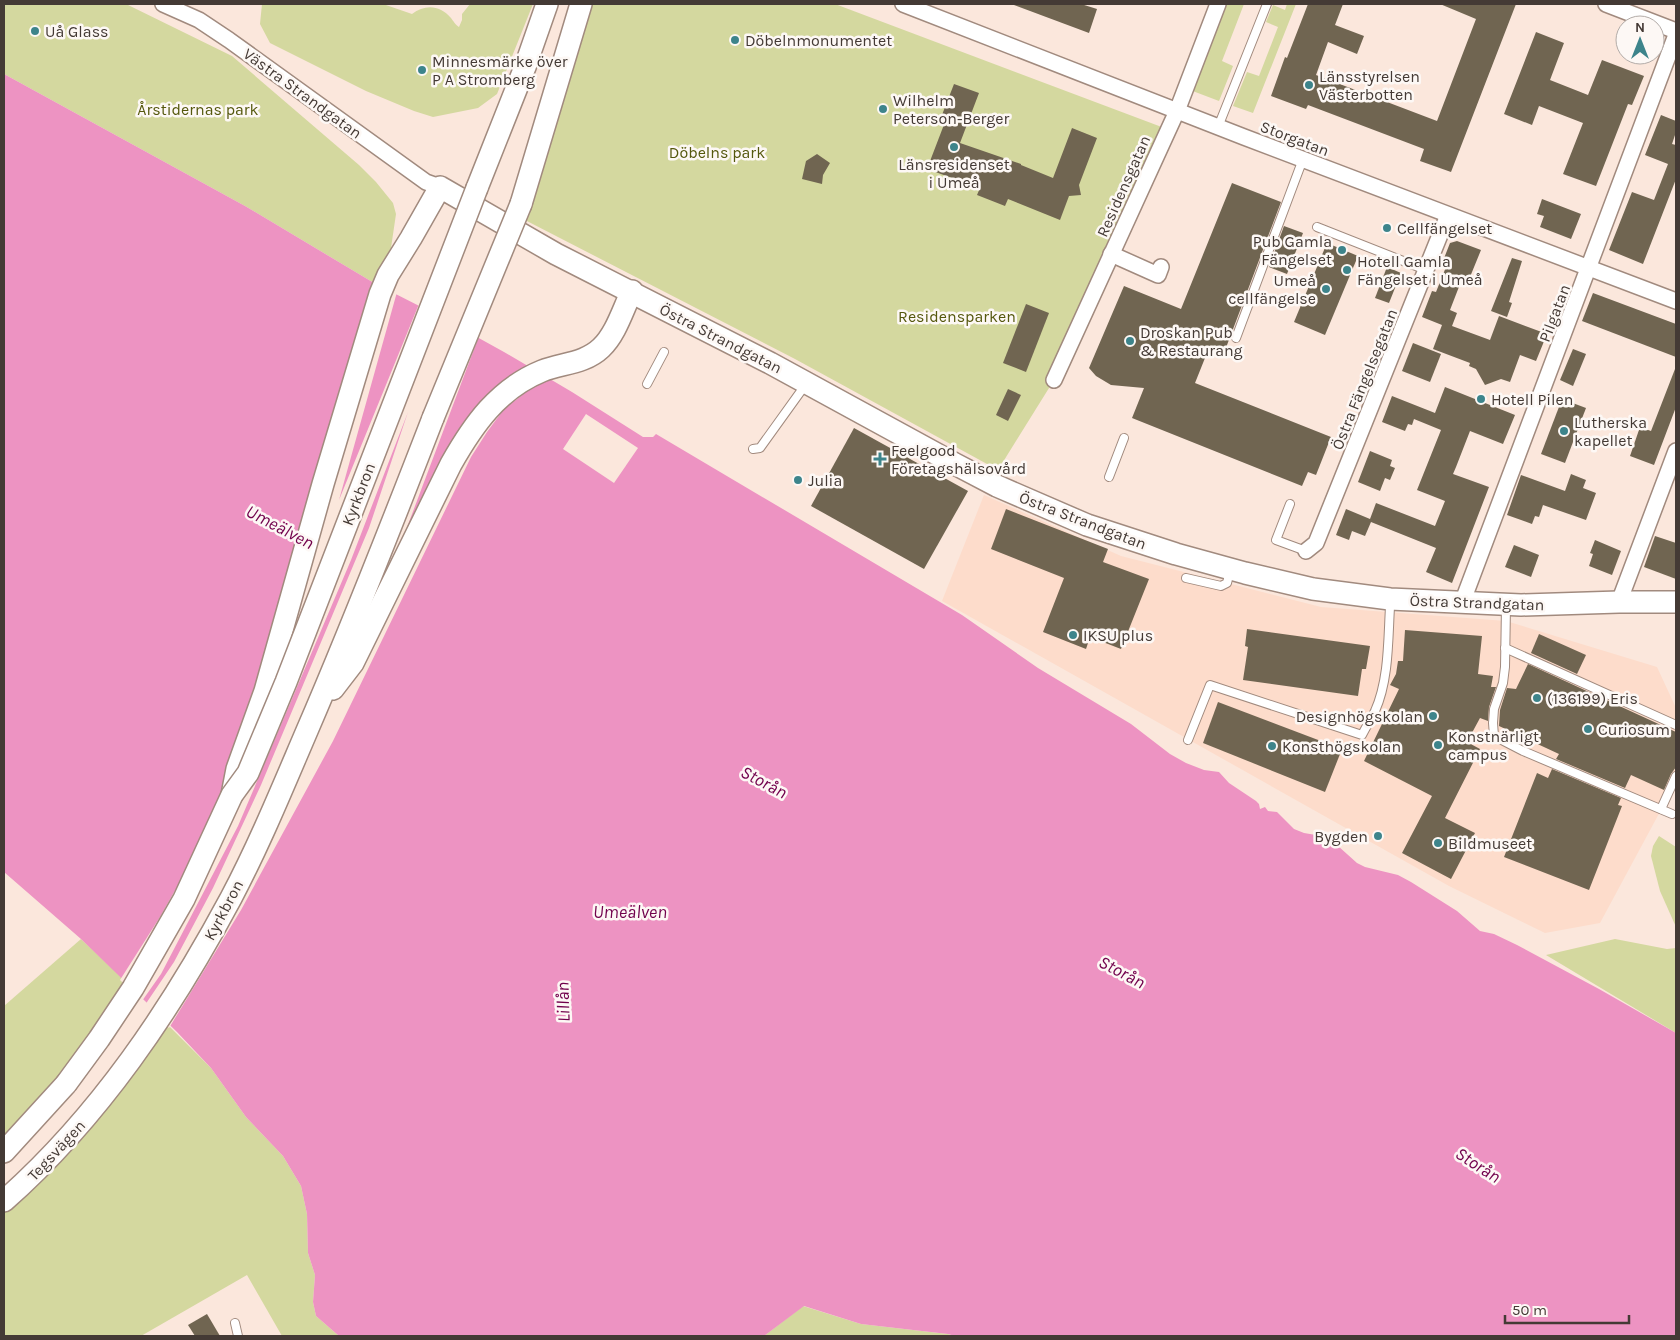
<svg xmlns="http://www.w3.org/2000/svg" width="1680" height="1340" viewBox="0 0 1680 1340" font-family="Karla,sans-serif">
  <style>
    .built { fill: #fddccb }
    .green { fill: #d4d89f }
    .water { fill: #ed93c2 }
    .pier { fill: #fbe7dc }
    .building { fill: #706551 }
    .lines { fill: none; stroke-linecap: round; stroke-linejoin: round }
    .lane-casing { stroke: #a18a7e; stroke-width: 10 }
    .street-casing { stroke: #a18a7e; stroke-width: 18 }
    .secondary-casing { stroke: #a18a7e; stroke-width: 24 }
    .lane { stroke: #fff; stroke-width: 8 }
    .street { stroke: #fff; stroke-width: 15 }
    .secondary { stroke: #fff; stroke-width: 21 }
    .secondary-bridge-casing { stroke: #a18a7e; stroke-width: 24; stroke-linecap: butt }
    .secondary-bridge { stroke: #fff; stroke-width: 21 }
    .poi-dot { fill: #3d848b; stroke: #fdf8f5; stroke-width: 2 }
    .labels { text-anchor: middle; stroke-width: 5; stroke-linejoin: round; paint-order: stroke }
    .poi-label { font-size: 16px; fill: #443a35; stroke: #fdf8f5; text-anchor: start }
    .street-label { font-size: 16px; fill: #443a35; stroke: #fdf8f5 }
    .park-label { font-size: 16px; fill: #55580d; stroke: #fdf8f5 }
    .water-label { font-size: 18px; font-style: italic; fill: #71014c; stroke: #fdf8f5 }
  </style>
  <rect width="100%" height="100%" fill="#fbe7dc"/>
  <path class="built" d="M984,495l137,61 200,51 185,14 151,46 19,41v74l-76,141 -55,10 -96,-47 -507,-285z"/>
  <g class="green">
    <path d="M4,4h122l106,52 127,109 17,17 17,21 3,11 -5,34 -17,35 -129,-77 -241,-132z"/>
    <path d="M262,4h121l29,10c13,-10 28,-9 39,4 3,4 4,6 8,9l3,-7v-6l8,-10h63l-36,90 -19,14 -45,9 -19,-6 -48,-20 -96,-48 -10,-19z"/>
    <path d="M591,4h244l332,125 -113,251 -56,90 -203,-111 -272,-140z"/>
    <path d="M1224,4h20l-22,57 11,5 -14,35 -29,-11z"/>
    <path d="M1287,4h9l-43,109 -20,-7 14,-34 12,4 19,-49 -12,-5 7,-17 12,5z"/>
    <path d="M1659,836l17,11v80l-16,-36 -9,-35 2,-10z"/>
    <path d="M81,939l52,49 -129,164v-146z"/>
    <path d="M1615,939l52,10 9,-1v85l-130,-78z"/>
    <path d="M160,1017l51,51 35,49 37,39 18,30 6,28 1,39 7,22 -2,27 3,14 23,20h-57l-35,-61 -106,61h-137v-135z"/>
    <path d="M803,1306l58,18 87,10 7,2h-191z"/>
  </g>
  <path class="water" d="M4,74l241,132 129,77 65,33 65,36 68,40 71,45h10l3,-3 306,181 76,53 93,56 39,30 16,9 18,7 15,2 10,11 27,18 3,3 1,5 5,-2 3,4 9,1 17,17 10,4 24,4 29,26 8,4 33,8 13,7 46,29 23,20 14,3 23,11 82,44 77,44v303h-721l-7,-2 -87,-10 -57,-18 -40,30h-425l-23,-20 -3,-14 2,-27 -7,-22 -1,-39 -6,-28 -18,-30 -37,-39 -35,-49 -34,-36 -96,-93 -77,-67z"/>
  <g class="pier">
    <path d="M377,282l20,10 -58,208 80,-196 60,32 -73,194 6,3 72,-127 51,-21 -31,24 -17,23 -16,25 -138,284 -92,169 -72,118 -24,-23 29,-43 39,-74 48,-103 108,-257 39,-116 -57,148 -113,266 -77,148 -19,27 -22,-21 40,-63 31,-55 52,-119z"/>
    <path d="M586,414l52,34 -24,35 -51,-34z"/>
  </g>
  <g class="building">
    <path d="M1014,4h67l16,5 -8,24 -75,-28z"/>
    <path d="M1308,4h35l-8,21 29,11 -7,18 -29,-12 -12,33 121,46 39,-102 -36,-15h76l-65,168 -31,-11 4,-12 -116,-44 -2,4 -35,-13 14,-39 2,1z"/>
    <path d="M1536,32l28,11 -14,37 38,15 14,-35 42,16 -12,29 -4,-1 -32,82 -33,-12 20,-51 -44,-17 -7,19 -28,-11z"/>
    <path d="M954,84l25,9 -19,50 61,21v1l32,13 19,-50 25,10 -18,47 2,10 -12,1 -9,24 -52,-21 -3,7 -28,-11 3,-7 -53,-19 18,-47 -5,-2z"/>
    <path d="M1661,115l15,6v11l-4,12 4,1v34l-33,85 -34,-14 23,-58 22,8 14,-36 -23,-9z"/>
    <path d="M817,154l13,9 -7,12 -1,9 -20,-5 4,-18z"/>
    <path d="M1232,183l49,19 -57,151 -15,-5 -14,35 136,54 -15,38 -8,-3 -6,14 -170,-68 12,-30 -33,-3 -15,-9 -7,-8 35,-82 57,23z"/>
    <path d="M1542,199l39,15 -10,25 -31,-12 4,-11 -7,-2z"/>
    <path d="M1284,226l19,7 -16,41 -18,-7z"/>
    <path d="M1457,241l24,9 -11,27 -1,-1 -2,5 -5,-2 -12,31 7,3 -5,13 38,14 9,-24 48,18 -11,27 -16,-6 -10,27 -9,-3 -16,6 -9,-16 -7,-3 1,-3 -37,-14 9,-24 -20,-8 10,-26 4,1 10,-25 -5,-1 9,-23z"/>
    <path d="M1327,243l31,13 -33,79 -31,-13z"/>
    <path d="M1512,258l10,3 -13,41 3,1 -5,14 -16,-6z"/>
    <path d="M1387,267l14,6 -12,30 -14,-5z"/>
    <path d="M1593,293l83,31v33l-94,-36z"/>
    <path d="M1026,304l23,9 -23,59 -23,-9z"/>
    <path d="M1413,343l28,11 -11,28 -28,-11z"/>
    <path d="M1573,349l13,5 -13,32 -13,-6z"/>
    <path d="M1675,369l1,38 -22,58 -24,-9 10,-29 11,4z"/>
    <path d="M1445,387l70,28 -12,29 -33,-13 -14,36 -3,7 36,13 -37,96 -26,-11 10,-24 -65,-26 -6,14 -13,-5 -3,9 -13,-5 10,-26 24,10 6,-16 59,23 10,-25 -28,-11 24,-60 -27,-11 -2,6 -4,-1 -3,7 -23,-9 10,-26 43,17z"/>
    <path d="M1008,389l13,6 -13,26 -12,-6z"/>
    <path d="M1562,399l24,9 -21,55 -24,-9z"/>
    <path d="M854,428l114,63 -44,78 -113,-63z"/>
    <path d="M1370,451l22,9 -2,6 5,2 -5,12 -5,-2 -5,13 -22,-9z"/>
    <path d="M1571,474l15,6 -3,8 13,5 -10,27 -43,-15 -4,12 -4,-1 -3,8 -25,-9 14,-40 44,16z"/>
    <path d="M1006,509l102,40 -5,13 46,17 -28,70 -31,-12 -4,12 -43,-17 21,-54 -73,-29z"/>
    <path d="M1655,536l21,7v36l-32,-12z"/>
    <path d="M1595,540l26,11 -9,24 -23,-9 4,-12 -3,-1z"/>
    <path d="M1514,545l25,10 -8,22 -26,-10z"/>
    <path d="M1247,629l123,17 -4,23h-4l-4,27 -115,-16 5,-33 -3,-1z"/>
    <path d="M1405,630l77,6 -4,38 15,2 -2,11h5l-7,20 -1,14 -8,-3 -13,24 13,7 -35,69 30,15 -24,46 -49,-26 30,-57 -68,-35 35,-72 -9,-4 6,-11 2,-13h5z"/>
    <path d="M1539,634l47,21 -9,19 -46,-21z"/>
    <path d="M1528,664l148,68v35l-5,7 -7,16 -33,-15 -6,13 -69,-29 3,-5 -60,-28 1,-16 7,-22 9,1z"/>
    <path d="M1218,702l124,47 -17,43 -122,-49z"/>
    <path d="M1552,769l69,29 -3,7 4,1 -33,84 -85,-33 33,-84 11,5z"/>
    <path d="M207,1314l13,22h-25l-7,-11z"/>
  </g>
  <g class="lines">
    <defs>
      <g id="lane">
        <path d="M1218,127l49,-123"/>
        <path d="M1317,227l109,43"/>
        <path d="M1236,338l67,-179"/>
        <path d="M647,384l17,-32"/>
        <path d="M753,449l7,-1 46,-64"/>
        <path d="M1109,477l15,-39"/>
        <path d="M1290,504l-14,36 30,11"/>
        <path d="M1186,578l35,8 6,-3 3,-12"/>
        <path d="M1506,606l-1,61 -2,16 -9,26 -1,14 1,13 29,15 149,63"/>
        <path d="M1505,648l171,77"/>
        <path d="M1188,740l22,-55 152,50c4,-8 9,-16 13,-24 14,-31 13,-71 15,-104"/>
        <path d="M1661,809l15,-33"/>
        <path d="M235,1323l3,13"/>
      </g>
      <g id="street">
        <path d="M163,4l36,16 30,20 197,142 14,5"/>
        <path d="M903,4l341,133 432,164"/>
        <path d="M1606,4l70,27"/>
        <path d="M1111,254l47,21 3,-8"/>
        <path d="M1054,380l123,-269 41,-107"/>
        <path d="M1306,551l10,-8 132,-328"/>
        <path d="M1619,602l57,-151"/>
        <path d="M1462,603l214,-568"/>
      </g>
      <g id="secondary">
        <path d="M477,188l48,-121 22,-63"/>
        <path d="M521,204l60,-200"/>
        <path d="M333,689l20,-26 98,-199c22,-39 47,-75 91,-93 20,-8 42,-7 59,-23 15,-14 22,-39 31,-57"/>
        <path d="M232,795l5,-26 28,-78 58,-207 57,-190 8,-19 23,-37 29,-51 116,67 214,109 185,101 42,22 90,39 89,29 69,19 68,16 77,10 131,6 98,-3h57"/>
        <path d="M4,1152l62,-68"/>
        <path d="M4,1201c95,-84 167,-191 227,-303 28,-53 51,-109 75,-165 45,-104 86,-209 127,-315"/>
      </g>
    </defs>
    <use href="#lane" class="lane-casing"/>
    <use href="#street" class="street-casing"/>
    <use href="#secondary" class="secondary-casing"/>
    <use href="#lane" class="lane"/>
    <use href="#street" class="street"/>
    <use href="#secondary" class="secondary"/>
    <defs>
      <g id="secondary-bridge">
        <path d="M433,418l88,-214"/>
        <path d="M66,1084l33,-45 34,-51 51,-89 48,-104 16,-22 38,-91 191,-494"/>
      </g>
    </defs>
    <use href="#secondary-bridge" class="secondary-bridge-casing"/>
    <use href="#secondary-bridge" class="secondary-bridge"/>
  </g>
  <g class="poi-dot">
    <circle cx="35" cy="31" r="5"/>
    <circle cx="735" cy="40" r="5"/>
    <circle cx="422" cy="70" r="5"/>
    <circle cx="1309" cy="85" r="5"/>
    <circle cx="883" cy="109" r="5"/>
    <circle cx="954" cy="147" r="5"/>
    <circle cx="1387" cy="228" r="5"/>
    <circle cx="1342" cy="250" r="5"/>
    <circle cx="1347" cy="270" r="5"/>
    <circle cx="1326" cy="289" r="5"/>
    <circle cx="1130" cy="341" r="5"/>
    <circle cx="1481" cy="399" r="5"/>
    <circle cx="1564" cy="431" r="5"/>
    <path d="M877.5 451.5h5v5h5v5h-5v5h-5v-5h-5v-5h5z"/>
    <circle cx="798" cy="480" r="5"/>
    <circle cx="1073" cy="635" r="5"/>
    <circle cx="1537" cy="698" r="5"/>
    <circle cx="1433" cy="716" r="5"/>
    <circle cx="1588" cy="729" r="5"/>
    <circle cx="1438" cy="745" r="5"/>
    <circle cx="1272" cy="746" r="5"/>
    <circle cx="1378" cy="836" r="5"/>
    <circle cx="1438" cy="843" r="5"/>
  </g>
  <g class="labels">
    <g class="poi-label">
      <text x="45" y="37">Uå Glass</text>
      <text x="745" y="46">Döbelnmonumentet</text>
      <text x="432" y="67">Minnesmärke över<tspan x="432" dy="18">P A Stromberg</tspan></text>
      <text x="1319" y="82">Länsstyrelsen<tspan x="1319" dy="18">Västerbotten</tspan></text>
      <text x="893" y="106">Wilhelm<tspan x="893" dy="18">Peterson-Berger</tspan></text>
      <text x="954" y="170" text-anchor="middle">Länsresidenset<tspan x="954" dy="18">i Umeå</tspan></text>
      <text x="1397" y="234">Cellfängelset</text>
      <text x="1332" y="247" text-anchor="end">Pub Gamla<tspan x="1332" dy="18">Fängelset</tspan></text>
      <text x="1357" y="267">Hotell Gamla<tspan x="1357" dy="18">Fängelset i Umeå</tspan></text>
      <text x="1316" y="286" text-anchor="end">Umeå<tspan x="1316" dy="18">cellfängelse</tspan></text>
      <text x="1140" y="338">Droskan Pub<tspan x="1140" dy="18">&amp; Restaurang</tspan></text>
      <text x="1491" y="405">Hotell Pilen</text>
      <text x="1574" y="428">Lutherska<tspan x="1574" dy="18">kapellet</tspan></text>
      <text x="891" y="456">Feelgood<tspan x="891" dy="18">Företagshälsovård</tspan></text>
      <text x="808" y="486">Julia</text>
      <text x="1083" y="641">IKSU plus</text>
      <text x="1547" y="704">(136199) Eris</text>
      <text x="1423" y="722" text-anchor="end">Designhögskolan</text>
      <text x="1598" y="735">Curiosum</text>
      <text x="1448" y="742">Konstnärligt<tspan x="1448" dy="18">campus</tspan></text>
      <text x="1282" y="752">Konsthögskolan</text>
      <text x="1368" y="842" text-anchor="end">Bygden</text>
      <text x="1448" y="849">Bildmuseet</text>
    </g>
    <g class="street-label">
      <text transform="translate(303 93) rotate(36)" y="6">Västra Strandgatan</text>
      <text transform="translate(1295 138) rotate(21)" y="6">Storgatan</text>
      <text transform="translate(1123 186) rotate(-66)" y="6">Residensgatan</text>
      <text transform="translate(1554 313) rotate(-69)" y="6">Pilgatan</text>
      <text transform="translate(721 338) rotate(27)" y="6">Östra Strandgatan</text>
      <text transform="translate(1364 379) rotate(-68)" y="6">Östra Fängelsegatan</text>
      <text transform="translate(358 494) rotate(-69)" y="6">Kyrkbron</text>
      <text transform="translate(1083 520) rotate(21)" y="6">Östra Strandgatan</text>
      <text transform="translate(1477 602) rotate(2)" y="6">Östra Strandgatan</text>
      <text transform="translate(223 910) rotate(-62)" y="6">Kyrkbron</text>
      <text transform="translate(56 1150) rotate(-47)" y="6">Tegsvägen</text>
    </g>
    <g class="park-label">
      <text x="198" y="115">Årstidernas park</text>
      <text x="717" y="158">Döbelns park</text>
      <text x="957" y="322">Residensparken</text>
    </g>
    <g class="water-label">
      <text transform="translate(280 527) rotate(28)" y="6">Umeälven</text>
      <text transform="translate(764 782) rotate(28)" y="6">Storån</text>
      <text x="630" y="918">Umeälven</text>
      <text transform="translate(1122 972) rotate(28)" y="6">Storån</text>
      <text transform="translate(563 1002) rotate(-92)" y="6">Lillån</text>
      <text transform="translate(1478 1165) rotate(33)" y="6">Storån</text>
    </g>
  </g>
  <rect width="1680" height="1340" fill="none" stroke="#443a35" stroke-width="10"/>
  <g transform="translate(1640 40)"><circle r="24" fill="#fdf8f5" stroke="#b3aca8"/>
  <path d="M0-4L9 19L0 12L-9 19Z" fill="#3d848b"/>
  <text y="-8" font-size="14" font-weight="bold" text-anchor="middle" fill="#443a35">N</text>
  </g>
  <path d="M1505 1315v8h124v-8" fill="none" stroke="#443a35" stroke-width="2.5"/>
  <text x="1512" y="1315" font-size="15" fill="#443a35" stroke="#fdf8f5" stroke-width="4" paint-order="stroke">50 m</text>
</svg>
